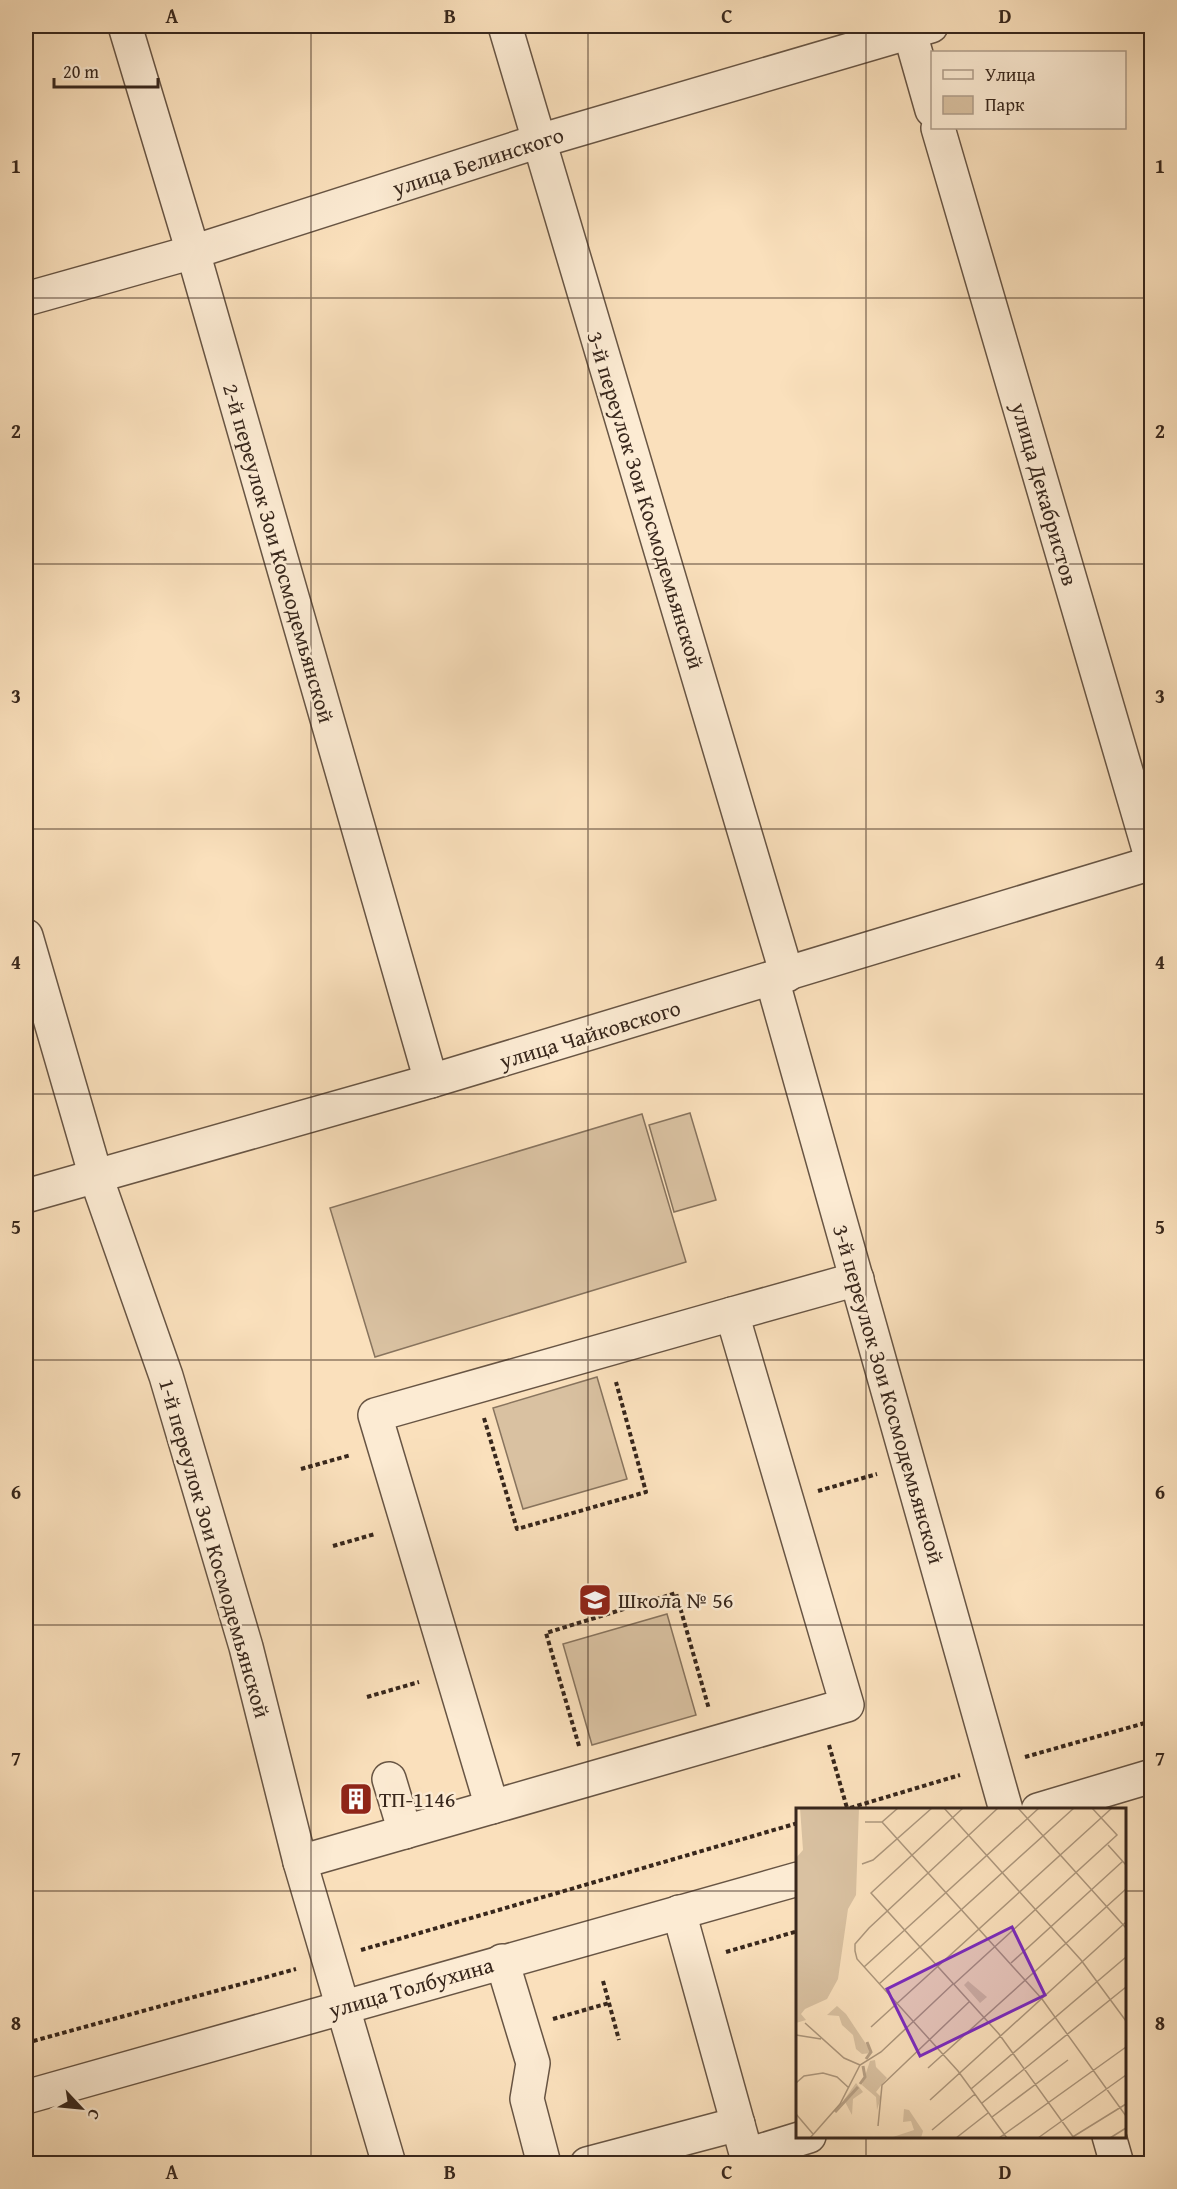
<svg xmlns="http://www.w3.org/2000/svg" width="1177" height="2189" viewBox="0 0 1177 2189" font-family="'Gentium Book Plus',serif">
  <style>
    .green { fill: #d9c1a1; stroke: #88745e; stroke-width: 1.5 }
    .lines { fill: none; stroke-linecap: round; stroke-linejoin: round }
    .minor-casing { stroke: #685544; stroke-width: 36 }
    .path { stroke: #38271c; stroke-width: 4; stroke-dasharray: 4.5 3; stroke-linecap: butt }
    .minor { stroke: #fcebd3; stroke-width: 33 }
    .grid { fill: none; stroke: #38271c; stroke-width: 1.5; stroke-opacity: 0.55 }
    .labels { text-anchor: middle; stroke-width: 5; stroke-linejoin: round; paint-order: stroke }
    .street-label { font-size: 22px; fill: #38271c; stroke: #fcebd3 }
    .poi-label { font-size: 22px; fill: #38271c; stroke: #fcebd3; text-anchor: start }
    .inset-river { fill: none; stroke: #b8a186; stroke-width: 3 }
    .inset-road { fill: none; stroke: #ac967c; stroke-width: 1.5 }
    .view { fill: #7b2cbf; fill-opacity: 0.15; stroke: #7b2cbf; stroke-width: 3 }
    .inset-edge { fill: none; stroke: #38271c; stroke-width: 3 }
    .neatline { fill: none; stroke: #38271c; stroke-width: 2 }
    .grid-label { font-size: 20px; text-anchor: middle; font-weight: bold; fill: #38271c }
  </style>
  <rect width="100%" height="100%" fill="#fae0bc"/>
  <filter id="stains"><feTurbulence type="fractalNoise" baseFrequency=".00333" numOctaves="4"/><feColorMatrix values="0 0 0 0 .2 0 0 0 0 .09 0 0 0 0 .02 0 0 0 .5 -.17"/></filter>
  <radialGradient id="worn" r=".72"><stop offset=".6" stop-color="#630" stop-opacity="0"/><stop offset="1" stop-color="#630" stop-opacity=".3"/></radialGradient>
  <g class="green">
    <path d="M690,1113l26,87 -42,12 -25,-87z"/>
    <path d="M642,1114l44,148 -311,95 -45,-149z"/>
    <path d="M597,1377l30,102 -104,30 -30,-101z"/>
    <path d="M667,1614l29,101 -104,30 -29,-101z"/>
  </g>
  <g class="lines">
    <defs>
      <g id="minor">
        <path d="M125,26l68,226 238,829"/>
        <path d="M505,26l282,949"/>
        <path d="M908,26l24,84"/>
        <path d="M938,128l214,732"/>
        <path d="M26,299l167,-47 346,-111 392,-115"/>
        <path d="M26,936l70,241 70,199 80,271 54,215 89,302"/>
        <path d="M772,979l234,831"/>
        <path d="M26,1196l405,-115 721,-218"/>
        <path d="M732,1314l115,391 -355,102 -117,-392z"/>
        <path d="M732,1314l125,-35"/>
        <path d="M389,1779l16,53"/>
        <path d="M1038,1810l114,-34"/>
        <path d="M300,1862l192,-55"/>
        <path d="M679,1912l70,252"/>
        <path d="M502,1961l31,102 -6,36 17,65"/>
        <path d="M26,2097l772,-218"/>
        <path d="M1109,2136l8,28"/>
        <path d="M747,2155l62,-19"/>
        <path d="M587,2164l151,-40"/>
      </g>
    </defs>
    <use href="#minor" class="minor-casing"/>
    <g class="path">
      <path d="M484,1418l33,111 129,-37 -30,-110"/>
      <path d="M301,1469l50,-14"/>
      <path d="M818,1491l59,-17"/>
      <path d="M333,1546l42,-12"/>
      <path d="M367,1697l52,-15"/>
      <path d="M829,1745l18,63"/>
      <path d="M579,1746l-33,-113 130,-40 33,116"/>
      <path d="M1025,1757l127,-36"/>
      <path d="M843,1810l117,-35"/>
      <path d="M361,1950l437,-127"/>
      <path d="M726,1952l72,-21"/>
      <path d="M603,1981l16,59"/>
      <path d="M553,2019l56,-16"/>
      <path d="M26,2043l270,-74"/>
      <path d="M26,2157l1,7"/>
    </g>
    <use href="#minor" class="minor"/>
  </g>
  <path class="grid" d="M311,26v2138M588,26v2138M866,26v1784M26,298h1126M26,564h1126M26,829h1126M26,1094h1126M26,1360h1126M26,1625h1126M26,1891h772M1124,1891h28M866,2136v28"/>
  <defs>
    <symbol id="school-square" viewBox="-11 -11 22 22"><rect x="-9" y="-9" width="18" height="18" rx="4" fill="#8f2418" stroke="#fcebd3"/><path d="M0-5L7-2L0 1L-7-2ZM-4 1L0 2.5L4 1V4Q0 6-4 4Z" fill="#fff"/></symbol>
    <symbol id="building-square" viewBox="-11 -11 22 22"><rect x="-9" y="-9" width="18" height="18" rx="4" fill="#8f2418" stroke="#fcebd3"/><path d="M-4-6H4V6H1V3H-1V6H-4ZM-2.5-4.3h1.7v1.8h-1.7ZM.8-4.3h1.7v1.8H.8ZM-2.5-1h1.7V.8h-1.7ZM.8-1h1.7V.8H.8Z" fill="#fff"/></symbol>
  </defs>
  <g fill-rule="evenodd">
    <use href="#school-square" x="576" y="1581" width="38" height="38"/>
    <use href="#building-square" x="337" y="1780" width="38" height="38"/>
  </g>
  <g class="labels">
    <g class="street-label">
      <text transform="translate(478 161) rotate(-18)" y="8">улица Белинского</text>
      <text transform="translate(1045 494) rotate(74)" y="8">улица Декабристов</text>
      <text transform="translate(646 500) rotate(73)" y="8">3-й переулок Зои Космодемьянской</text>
      <text transform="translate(279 553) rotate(74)" y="8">2-й переулок Зои Космодемьянской</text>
      <text transform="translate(590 1034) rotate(-17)" y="8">улица Чайковского</text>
      <text transform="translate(889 1394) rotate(74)" y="8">3-й переулок Зои Космодемьянской</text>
      <text transform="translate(215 1548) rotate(74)" y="8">1-й переулок Зои Космодемьянской</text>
      <text transform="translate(411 1987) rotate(-16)" y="8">улица Толбухина</text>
    </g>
    <g class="poi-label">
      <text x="618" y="1608">Школа № 56</text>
      <text x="379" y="1807">ТП-1146</text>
    </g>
  </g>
  <g transform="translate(796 1808)">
    <rect width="330" height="330" fill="#fae0bc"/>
    <path d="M4,0h59l-3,87 -8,14 -10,70 -11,20 -22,10 -4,5 5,6 -10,3v-165l7,-8zM172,173l19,16 -7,6 -16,-18zM41,198l9,8 26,39 -10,1 -6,-5 -3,-14 -11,-10 -3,-9 -12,-1zM79,252l1,7 11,11 -11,14 5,5 -4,13 -1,-13 -14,-12 8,-24zM60,275l7,9 -10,7 -1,16 -8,-15zM108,301l5,1 14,21 -2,7h-31l24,-8 -3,-9 -8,1z" fill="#d9c1a1"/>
    <path class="inset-river" d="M70,251l5,-7 -4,-10M64,276l5,-7 -2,-11M39,304l23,-25"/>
    <path class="inset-road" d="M148,0l137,152 45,61M167,0l-92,85 128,141 75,104M202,0l-129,120 -14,16v7l2,8 101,112 49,67M222,0l108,120M69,14h17l16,-14M86,14l160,177 84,117M312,37l18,20M66,56l11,-4 59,-52M215,155l112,-102M68,159l175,-159M83,176l195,-176M158,176l163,-149 -25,-27M9,215l39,35 16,7M75,219l241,-219M0,227l25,4M132,260l198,-179M0,275l8,-7 19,-3 14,4 12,11M175,281l155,-132M134,292l196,-178M186,295l144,-116M0,306l17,20M196,309l76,-57M82,318l4,-41 88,-84M136,322l43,-36M14,330l30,-34 20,-39 21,-13 72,-68M160,330l32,-25M203,330l127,-91M242,330l88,-63M275,330l55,-34M314,330l16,-10"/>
    <path class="view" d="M216,119l33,68 -125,61 -33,-67z"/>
    <rect width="330" height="330" class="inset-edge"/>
  </g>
  <rect width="1177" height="2189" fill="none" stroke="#fae0bc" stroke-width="66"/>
  <rect x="931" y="51" width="195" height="78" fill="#fcebd3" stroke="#ae9d8a" stroke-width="1.5"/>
  <rect x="943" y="70" width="30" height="9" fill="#fcebd3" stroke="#ae9d8a" stroke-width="1.5"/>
  <text x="985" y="81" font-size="18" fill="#38271c">Улица</text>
  <rect x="943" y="96" width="30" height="18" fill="#d9c1a1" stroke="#ae9d8a" stroke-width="1.5"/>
  <text x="985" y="111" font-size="18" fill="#38271c">Парк</text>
  <g transform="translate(81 2108) rotate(116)" stroke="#fcebd3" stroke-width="4.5" paint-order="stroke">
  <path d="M0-4.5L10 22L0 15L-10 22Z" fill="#38271c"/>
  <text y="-9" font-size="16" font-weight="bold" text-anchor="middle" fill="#38271c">С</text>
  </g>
  <path d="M54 78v9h104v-9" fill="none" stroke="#38271c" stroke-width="3"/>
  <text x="63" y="78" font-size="18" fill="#38271c" stroke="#fcebd3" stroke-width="4.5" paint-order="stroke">20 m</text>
  <rect x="33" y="33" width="1111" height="2123" class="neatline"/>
  <g class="grid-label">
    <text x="172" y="23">A</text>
    <text x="450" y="23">B</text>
    <text x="727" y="23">C</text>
    <text x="1005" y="23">D</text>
    <text x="16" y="173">1</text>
    <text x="1160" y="173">1</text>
    <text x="16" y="438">2</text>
    <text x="1160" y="438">2</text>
    <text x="16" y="703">3</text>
    <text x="1160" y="703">3</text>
    <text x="16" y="969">4</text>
    <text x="1160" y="969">4</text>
    <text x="16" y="1234">5</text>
    <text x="1160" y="1234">5</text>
    <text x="16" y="1499">6</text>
    <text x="1160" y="1499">6</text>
    <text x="16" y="1765">7</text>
    <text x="1160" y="1765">7</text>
    <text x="16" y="2030">8</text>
    <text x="1160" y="2030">8</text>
    <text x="172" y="2179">A</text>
    <text x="450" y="2179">B</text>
    <text x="727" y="2179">C</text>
    <text x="1005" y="2179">D</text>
  </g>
  <rect width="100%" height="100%" filter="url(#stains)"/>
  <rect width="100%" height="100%" fill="url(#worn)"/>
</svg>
